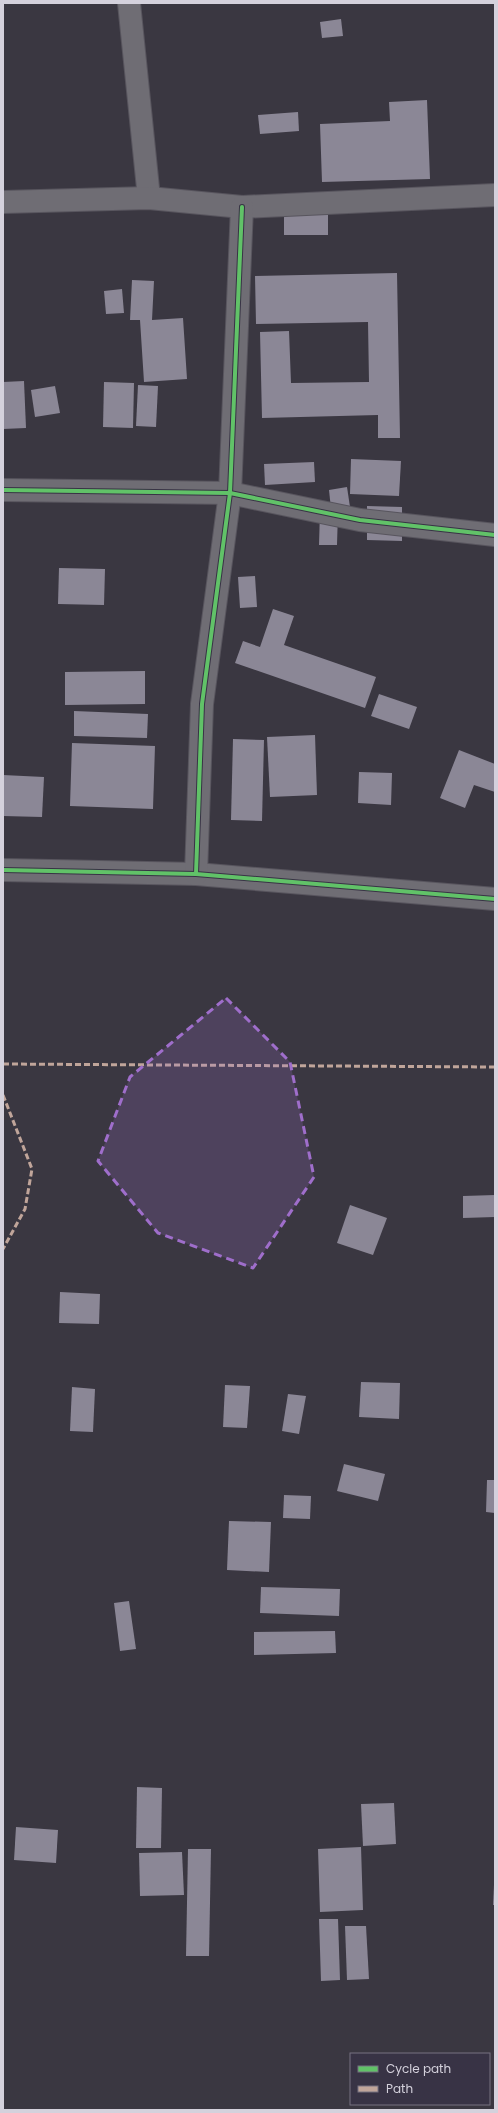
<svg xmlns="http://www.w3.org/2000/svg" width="498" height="2113" viewBox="0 0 498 2113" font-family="Poppins,sans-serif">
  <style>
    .building { fill: #8b8796 }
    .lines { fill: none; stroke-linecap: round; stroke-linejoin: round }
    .minor-casing { stroke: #58555e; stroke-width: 24 }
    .minor { stroke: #6f6d74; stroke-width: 22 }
    .quiet { stroke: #c0a59a; stroke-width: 3; stroke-dasharray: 6 3; stroke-linecap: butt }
    .cycleway-casing { stroke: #383345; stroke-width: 6 }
    .cycleway { stroke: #61c268; stroke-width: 4 }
    .marked { fill: #9f6ecb; fill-opacity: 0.2; stroke: #9f6ecb; stroke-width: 3; stroke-dasharray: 8 5; stroke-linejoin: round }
  </style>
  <rect width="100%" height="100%" fill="#3a3741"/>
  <g class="building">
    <path d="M341,19l2,17 -21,2 -2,-16z"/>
    <path d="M427,100l3,79 -108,3 -2,-58 70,-3 -1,-19z"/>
    <path d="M298,112l1,19 -39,3 -2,-19z"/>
    <path d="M328,212v23h-44v-22z"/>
    <path d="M397,273l3,165h-22v-23l-116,3 -2,-86 29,-1 2,52 78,-1 -1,-60 -112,2 -1,-48z"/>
    <path d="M132,280l22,1 -2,39 31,-2 4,61 -43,3 -4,-62h-10z"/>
    <path d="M122,289l2,24 -18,1 -2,-23z"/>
    <path d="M24,381l2,47 -23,1v-47z"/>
    <path d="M104,382l30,1 -1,45 -30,-1z"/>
    <path d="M138,385l20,1 -2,41 -20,-1z"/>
    <path d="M55,386l5,27 -25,4 -4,-27z"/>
    <path d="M351,459l50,2 -2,35 -49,-2z"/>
    <path d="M314,462l1,20 -50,3 -1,-21z"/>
    <path d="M347,487l3,20 -19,2 -2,-19z"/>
    <path d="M367,506l35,1v34l-35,-1z"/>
    <path d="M320,511h18l-1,34h-18z"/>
    <path d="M59,568l46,1 -1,36 -46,-1z"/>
    <path d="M255,576l2,31 -17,1 -2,-31z"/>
    <path d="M273,609l21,7 -10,29 92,32 -11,31 -130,-45 8,-22 17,6z"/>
    <path d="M145,671v33l-80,1v-33z"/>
    <path d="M379,694l38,13 -8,22 -38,-13z"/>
    <path d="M74,711l74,3 -1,24 -73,-2z"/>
    <path d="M315,735l2,60 -47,2 -3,-60z"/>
    <path d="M233,739l31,1 -2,81 -31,-1z"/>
    <path d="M72,743l83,3 -2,63 -83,-3z"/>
    <path d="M459,750l36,14v28l-21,-7 -9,23 -25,-10z"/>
    <path d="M359,772l33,1 -1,32 -33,-2z"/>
    <path d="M3,775l41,2 -2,40 -39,-1z"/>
    <path d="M495,1195v22l-32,1v-22z"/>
    <path d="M350,1205l37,13 -14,37 -36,-12z"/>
    <path d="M60,1292l40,2 -1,30 -40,-1z"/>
    <path d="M361,1382l39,1 -1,36 -40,-2z"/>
    <path d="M225,1385l25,1 -3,42 -24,-1z"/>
    <path d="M72,1387l23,2 -2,43 -23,-1z"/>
    <path d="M288,1394l18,2 -7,38 -17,-3z"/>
    <path d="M344,1464l41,10 -7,27 -41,-10z"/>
    <path d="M487,1480h8v33l-9,-1z"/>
    <path d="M284,1495l27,1 -1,23 -27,-1z"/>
    <path d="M229,1521l42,1 -2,50 -42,-2z"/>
    <path d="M261,1587l79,2 -1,27 -79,-3z"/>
    <path d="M129,1601l7,48 -16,2 -6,-48z"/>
    <path d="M335,1631l1,22 -82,2v-23z"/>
    <path d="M137,1787l25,1 -1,60h-25z"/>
    <path d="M394,1803l2,41 -33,2 -2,-42z"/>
    <path d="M16,1827l42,3 -2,33 -42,-3z"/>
    <path d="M361,1847l2,63 -43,2 -2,-63z"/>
    <path d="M188,1849h23l-2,107h-23z"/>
    <path d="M182,1852l2,43 -44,1 -1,-43z"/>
    <path d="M494,1885h1v20h-2z"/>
    <path d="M319,1919h19l2,61 -19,1z"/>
    <path d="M345,1926h21l3,53 -22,1z"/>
  </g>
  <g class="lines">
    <defs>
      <g id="minor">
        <path d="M129,3l20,195"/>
        <path d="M3,202l146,-4 93,9 253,-12"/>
        <path d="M3,490l227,3 130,27 135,15"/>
        <path d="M3,870l193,4 299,25"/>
        <path d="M196,874l6,-170 28,-211 12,-286"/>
      </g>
    </defs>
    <use href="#minor" class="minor-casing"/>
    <use href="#minor" class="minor"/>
    <g class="quiet">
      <path d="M3,1064l492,3"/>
      <path d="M3,1095l29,74 -7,40 -22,40"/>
    </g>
    <defs>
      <g id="cycleway">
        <path d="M3,490l227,3 130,27 135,15"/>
        <path d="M3,870l193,4 299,25"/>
        <path d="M196,874l6,-170 28,-211 12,-286"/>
      </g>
    </defs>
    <use href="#cycleway" class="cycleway-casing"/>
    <use href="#cycleway" class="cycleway"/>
  </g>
  <path class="marked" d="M226,998l64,64 24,115 -61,91 -95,-35 -60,-72 32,-84z"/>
  <rect width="498" height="2113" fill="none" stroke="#d4d1dc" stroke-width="8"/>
  <rect x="350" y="2053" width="140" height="52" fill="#383345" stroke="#767281"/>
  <rect x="358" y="2066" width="20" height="6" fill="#61c268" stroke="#767281"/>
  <text x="386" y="2073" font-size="12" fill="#d4d1dc">Cycle path</text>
  <rect x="358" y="2086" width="20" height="6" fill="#c0a59a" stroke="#767281"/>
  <text x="386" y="2093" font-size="12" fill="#d4d1dc">Path</text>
</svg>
